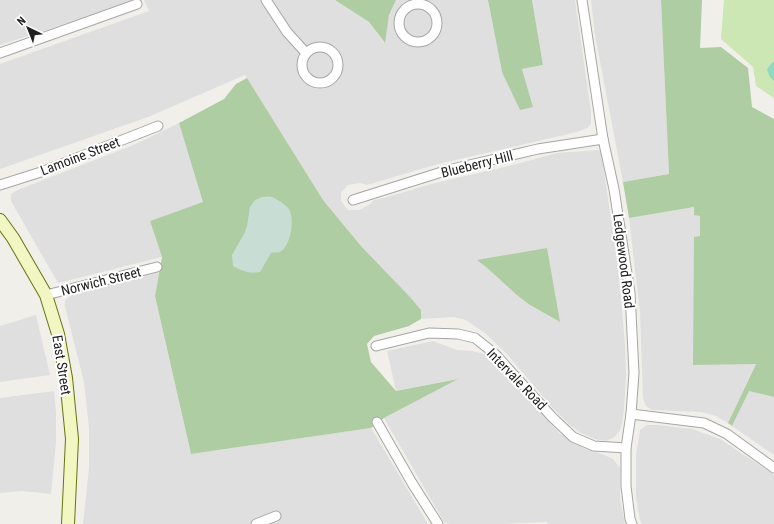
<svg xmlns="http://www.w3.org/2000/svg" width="774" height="524" viewBox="0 0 774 524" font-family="'Roboto Condensed',sans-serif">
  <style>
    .residential { fill: #e0dfdf; fill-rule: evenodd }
    .grass { fill: #cce6b4 }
    .forest { fill: #aecda2 }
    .wetland { fill: #c8ded4 }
    .pitch { fill: #8fd9be }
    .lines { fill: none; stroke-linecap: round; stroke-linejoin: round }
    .minor-casing { stroke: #a6a6a6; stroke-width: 11 }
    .secondary-casing { stroke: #67740e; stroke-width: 14 }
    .minor { stroke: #fff; stroke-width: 9 }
    .secondary { stroke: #f2f6c3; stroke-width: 12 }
    .labels { text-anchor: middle; stroke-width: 4; stroke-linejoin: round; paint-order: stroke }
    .street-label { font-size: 14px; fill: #222; stroke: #fff }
  </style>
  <rect width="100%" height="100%" fill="#f1efea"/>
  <g class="residential">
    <path d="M0,0h133l-25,10 -108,35z"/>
    <path d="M144,0h191l34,22 15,21 5,-28 7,-15h92l14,72 31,35 -11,-38 21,-4 -11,-65h43l16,112v12l-4,4 -10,4 -139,32 -71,21 -7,-2 -12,2 -7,8v8l7,9h11l10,-5 5,-5 10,-2 47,-14 82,-19 44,-12 43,-3 4,21 11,75 4,31 6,67 1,33 -2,32 -2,15 -3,8 -6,6 -7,3 -11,-2 -14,-6 -10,-7 -19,-19 -45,-53 -21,-20 -20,-14 -12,-3 -33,2v-9l-10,-12 -50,-52 -38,-46 -78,-125 -97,42 -148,52v-105l149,-53zM477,260l83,62 -30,-17 -22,-18 -18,-17z"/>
    <path d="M591,0h70l8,174 -46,8 -28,-147z"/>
    <path d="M179,123l25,79 -54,19 12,36 -104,26 -47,-82v-7l9,-5 116,-45z"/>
    <path d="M694,207l6,8v22h-6l62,126 -28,60 -12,-7 -15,-4 -49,-2 -6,-4 -3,-8 -3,-86 -11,-94z"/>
    <path d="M160,272l-5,24 36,158 180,-26 57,96h-345l6,-56v-40l-5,-46 -19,-75v-6l6,-6z"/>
    <path d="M36,315l14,60 -50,7v-56z"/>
    <path d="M433,341l24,9 15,1 13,3 14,13 61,67 26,15 16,5 11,5 7,9v31l5,25h-77l-1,-2 -44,2h-54l-5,-2 -60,-104 73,-39 -61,12 -9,-40z"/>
    <path d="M749,390l25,7v58l-42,-29z"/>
    <path d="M54,391l2,21v30l-5,52 -29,-3 -22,2v-95z"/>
    <path d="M647,425h10l35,4 28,10 54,36v49h-132l-2,-4 -4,-23v-41l4,-26z"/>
  </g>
  <path class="grass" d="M724,0h50v98l-18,-12 -3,-19 -32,-28z"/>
  <g class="forest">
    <path d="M335,0h61l-7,15 -4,28 -16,-21z"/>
    <path d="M488,0h44l11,65 -21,4 11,38 -13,3 -18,-38z"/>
    <path d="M661,0h41l-2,48 21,-1 27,21 4,39 22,12v278l-25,-6 -17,35 -4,-3 28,-59 -63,1 1,-128 6,-1v-20l-6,-1v-8l-65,11 -6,-36 46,-8z"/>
    <path d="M247,78l76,122 38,46 50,52 10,12v9l-12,7 -35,10 -7,8 4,18 25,29 62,-12 -74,39 -13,10 -180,26 -36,-158 7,-39 -12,-36 53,-19 -24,-79 45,-24 12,-15z"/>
    <path d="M547,248l13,74c-10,-6 -20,-11 -30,-17 -19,-13 -34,-31 -53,-45z"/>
  </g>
  <path class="wetland" d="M262,197c3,0 7,-1 10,0 4,1 15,9 17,12 6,10 2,37 -9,43 -2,1 -6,0 -9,1l-11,19c-11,2 -18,-1 -27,-6l-1,-11 12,-21 3,-8 3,-19 5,-7z"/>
  <path class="pitch" d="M774,61v20l-4,-4 -3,-7 2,-4z"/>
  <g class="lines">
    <defs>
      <g id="minor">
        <path d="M266,0l21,32 19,21"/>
        <path d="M582,0l21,139 11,50 16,104 4,80 -3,41 -5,34v38l4,33 2,5"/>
        <circle cx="418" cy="23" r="19"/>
        <circle cx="320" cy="65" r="18"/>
        <path d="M0,53l137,-49"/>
        <path d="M0,185l41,-13 117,-46"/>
        <path d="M353,200l95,-30 90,-21 65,-10"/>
        <path d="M46,295l111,-28"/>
        <path d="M376,346l53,-13 29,1 17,4 20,16 57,63 21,20 21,9 32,2"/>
        <path d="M631,414l73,9 23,11 47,34"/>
        <path d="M377,422l35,61 26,41"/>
        <path d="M256,524l20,-8"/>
      </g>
      <path id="secondary" d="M0,220l13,18 33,57 12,39 8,44 6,61 -4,85"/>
    </defs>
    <use href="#minor" class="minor-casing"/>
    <use href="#secondary" class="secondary-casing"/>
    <use href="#minor" class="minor"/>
    <use href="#secondary" class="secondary"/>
  </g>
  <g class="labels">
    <g class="street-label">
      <text transform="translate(80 156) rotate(-21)" y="5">Lamoine Street</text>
      <text transform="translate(477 164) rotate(-14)" y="5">Blueberry Hill</text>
      <text transform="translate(624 261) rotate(83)" y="5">Ledgewood Road</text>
      <text transform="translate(101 281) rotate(-14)" y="5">Norwich Street</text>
      <text transform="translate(62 365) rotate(81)" y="5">East Street</text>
      <text transform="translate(517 379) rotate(46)" y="5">Intervale Road</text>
    </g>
  </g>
  <g transform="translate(28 28) rotate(317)" stroke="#ffffff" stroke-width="3" paint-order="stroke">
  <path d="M0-3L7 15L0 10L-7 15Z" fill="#222222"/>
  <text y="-6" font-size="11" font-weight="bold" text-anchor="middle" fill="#222222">N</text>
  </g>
</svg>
